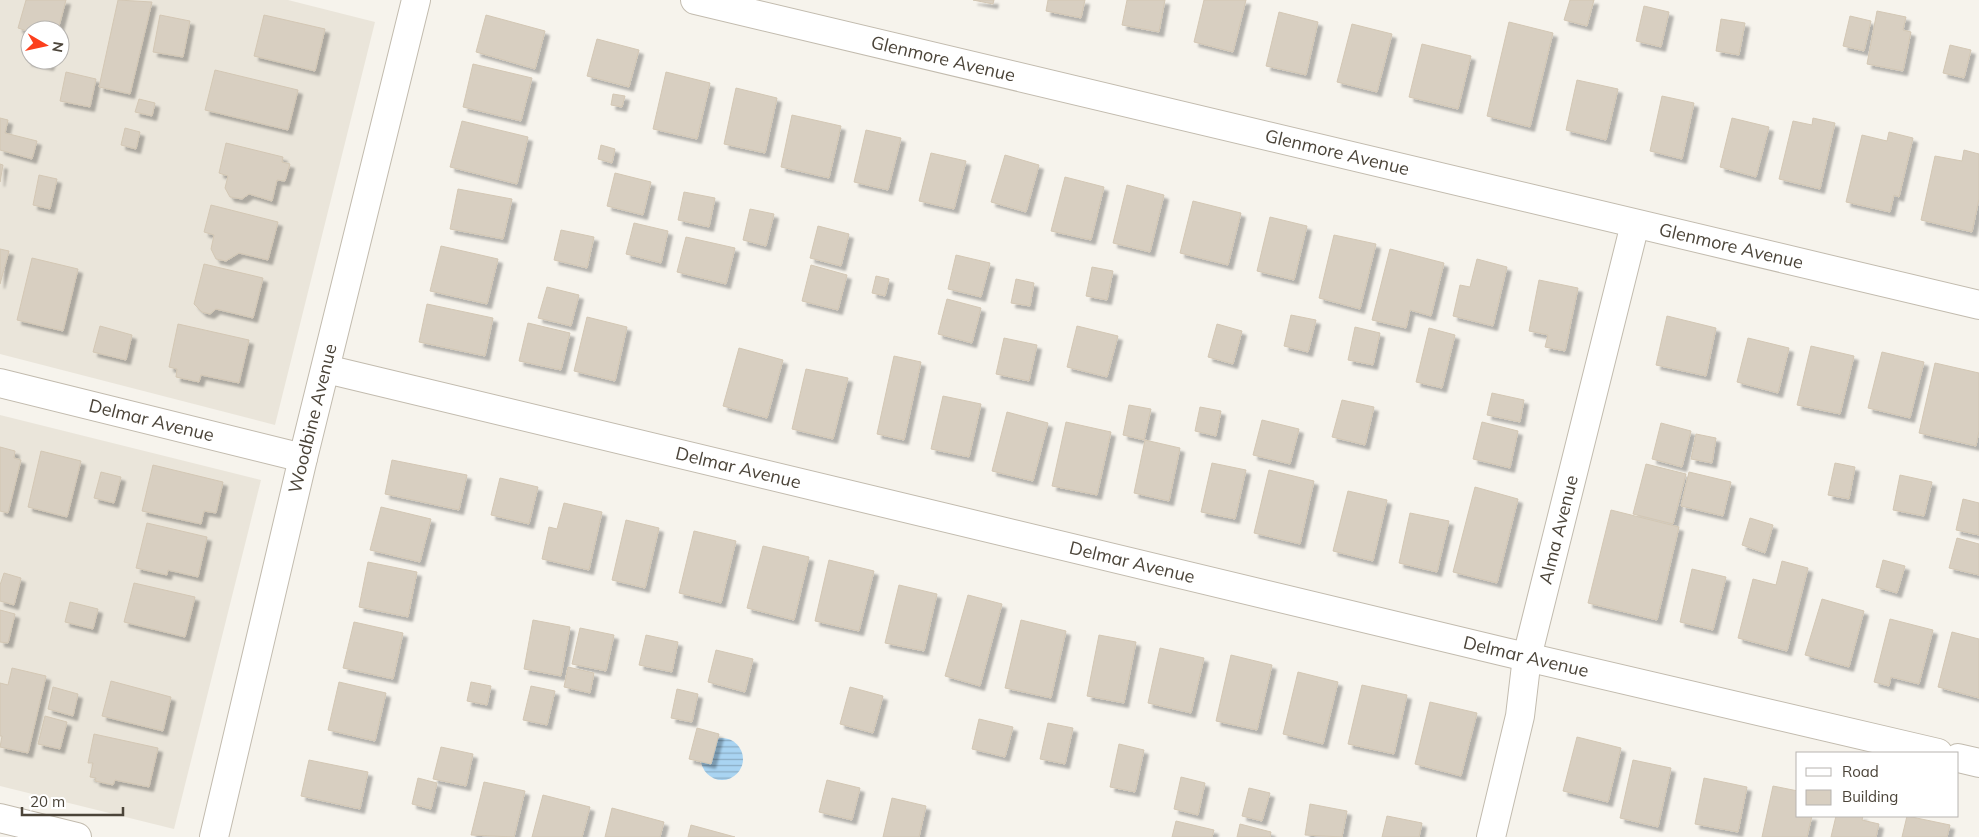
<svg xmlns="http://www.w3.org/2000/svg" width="1979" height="837" viewBox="0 0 1979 837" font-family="Mulish,sans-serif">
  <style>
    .residential { fill: #eae5da; fill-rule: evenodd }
    .water { fill: url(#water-rules) }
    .building { fill: #d8cfc1; stroke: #d3c7b4; filter: url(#shadow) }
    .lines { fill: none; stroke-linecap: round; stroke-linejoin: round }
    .street-casing { stroke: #c2bbae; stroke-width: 30 }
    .street { stroke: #fff; stroke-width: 28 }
    .labels { text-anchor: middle; stroke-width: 4; stroke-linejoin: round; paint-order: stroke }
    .street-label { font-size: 18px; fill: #4b4439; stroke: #fff }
  </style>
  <defs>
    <pattern id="water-rules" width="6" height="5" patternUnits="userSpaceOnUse" patternTransform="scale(1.25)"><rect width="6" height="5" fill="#a9d4f2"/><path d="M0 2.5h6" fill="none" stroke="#8caec5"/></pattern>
    <filter id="shadow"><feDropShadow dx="4.5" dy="4.5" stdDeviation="1" flood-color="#0004"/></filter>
  </defs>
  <rect width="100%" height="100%" fill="#f6f3ec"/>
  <g class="residential">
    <path d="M0,0h288l87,22 -100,403 -275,-71zM30,30h30v30h-30z"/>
    <path d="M0,415l261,65 -87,349 -174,-43z"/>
  </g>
  <circle class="water" cx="722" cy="759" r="21"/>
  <g class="building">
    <path d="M26,0h40l-8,30 -28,2 -12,-4z"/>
    <path d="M118,0l34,2 -22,92 -31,-7z"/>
    <path d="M973,0h21l-1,4z"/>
    <path d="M1048,0h37l-4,18 -35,-7z"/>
    <path d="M1127,0h38l-6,32 -37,-7z"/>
    <path d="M1204,0h42l-13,52 -39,-10z"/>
    <path d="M1570,0h24l-7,26 -23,-6z"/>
    <path d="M1644,6l25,6 -8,35 -25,-6z"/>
    <path d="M1877,11l29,6 -3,13 8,2 -8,39 -36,-7z"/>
    <path d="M1279,12l39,10 -12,53 -40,-9z"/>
    <path d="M160,15l30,6 -7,36 -30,-5z"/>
    <path d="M264,15l61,14 -10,42 -61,-15z"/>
    <path d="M486,15l59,16 -10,38 -59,-17z"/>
    <path d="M1850,16l21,5 -7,30 -21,-5z"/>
    <path d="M1721,19l24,4 -6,32 -23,-4z"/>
    <path d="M1509,22l44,11 -23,94 -43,-11z"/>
    <path d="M1352,24l40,10 -15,58 -40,-10z"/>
    <path d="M597,39l42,11 -10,37 -42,-11z"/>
    <path d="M1422,44l49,12 -13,53 -49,-12z"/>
    <path d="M1950,45l21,5 -7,28 -21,-5z"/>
    <path d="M30,51v9h21l-2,6 -22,-5z"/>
    <path d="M473,64l59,14 -11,43 -58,-14z"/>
    <path d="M215,70l83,20 -10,40 -83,-20z"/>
    <path d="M66,72l30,7 -6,28 -30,-6z"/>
    <path d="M666,72l44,11 -13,56 -44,-10z"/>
    <path d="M1577,80l41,9 -12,51 -40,-10z"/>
    <path d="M736,88l41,10 -12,55 -41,-9z"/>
    <path d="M613,94l12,2 -3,11 -11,-2z"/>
    <path d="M1662,96l32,7 -12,56 -32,-8z"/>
    <path d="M139,99l16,4 -3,13 -17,-4z"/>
    <path d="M792,115l49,11 -12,52 -48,-11z"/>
    <path d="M0,118l8,2 -3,13 32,8 -5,18 -32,-9z"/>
    <path d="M1732,118l37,9 -13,50 -36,-10z"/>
    <path d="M1813,118l22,5 -15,66 -41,-10 14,-58 19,4z"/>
    <path d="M462,121l66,16 -11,47 -67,-17z"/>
    <path d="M125,128l15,4 -4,17 -15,-4z"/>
    <path d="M866,130l35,8 -13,52 -34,-8z"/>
    <path d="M1889,132l24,6 -14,59 -5,-2 -4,17 -44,-10 16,-67 25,6z"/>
    <path d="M226,143l57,14 -1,5 8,2 -5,17 -8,-1 -5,21 -23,-7 -7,5 -12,-2 -5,-9 3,-12 -9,-3z"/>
    <path d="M601,145l14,4 -3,14 -14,-4z"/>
    <path d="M1964,150l15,4v45l-7,33 -51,-12 14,-64 27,5z"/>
    <path d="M931,153l35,8 -12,48 -35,-8z"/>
    <path d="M1005,155l34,10 -13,47 -35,-10z"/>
    <path d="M0,164l3,1 -3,17z"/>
    <path d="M615,173l36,9 -8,33 -36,-9z"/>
    <path d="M39,175l18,4 -7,30 -17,-4z"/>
    <path d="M1065,177l39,10 -13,53 -40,-9z"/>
    <path d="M1127,185l37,10 -14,57 -37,-9z"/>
    <path d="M458,189l54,10 -9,40 -53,-10z"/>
    <path d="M684,192l31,6 -6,29 -31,-7z"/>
    <path d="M1193,201l48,12 -13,52 -48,-12z"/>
    <path d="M211,205l67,17 -10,38 -29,-7 -13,8 -10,-2 -5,-10 3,-14 -10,-3z"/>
    <path d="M750,209l24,5 -8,32 -23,-6z"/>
    <path d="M1270,217l37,9 -13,54 -37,-9z"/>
    <path d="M634,223l34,8 -7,32 -35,-9z"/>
    <path d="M818,226l31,8 -8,32 -31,-8z"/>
    <path d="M561,230l33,7 -7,31 -33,-8z"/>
    <path d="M1334,235l42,9 -16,65 -41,-11z"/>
    <path d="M686,237l49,11 -9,36 -49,-12z"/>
    <path d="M441,246l57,13 -11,45 -57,-13z"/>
    <path d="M0,249l9,2 -9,33z"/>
    <path d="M1390,249l54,14 -13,53 -21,-6 -4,18 -34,-8z"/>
    <path d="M956,255l34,8 -9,34 -33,-8z"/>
    <path d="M32,258l46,11 -15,62 -46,-11z"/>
    <path d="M1477,259l30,8 -14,59 -40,-10 7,-31 10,2z"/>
    <path d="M204,264l59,14 -10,40 -37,-9 -6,5 -8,-2 -8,-8z"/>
    <path d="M811,265l36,10 -9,35 -36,-9z"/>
    <path d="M1092,267l21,4 -6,29 -21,-4z"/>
    <path d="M876,276l13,3 -4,17 -13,-3z"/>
    <path d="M1016,279l18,4 -4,23 -19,-3z"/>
    <path d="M1539,280l39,8 -13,63 -20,-4 3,-12 -19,-4z"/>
    <path d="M547,287l32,8 -8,31 -33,-8z"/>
    <path d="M947,299l34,9 -9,35 -34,-9z"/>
    <path d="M427,304l66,14 -8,38 -66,-14z"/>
    <path d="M1291,315l25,5 -8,32 -24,-6z"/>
    <path d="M1667,316l49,12 -10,48 -50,-11z"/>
    <path d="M587,317l40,10 -12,54 -41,-10z"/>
    <path d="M528,323l42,10 -9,37 -42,-9z"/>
    <path d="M178,324l71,16 -10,43 -38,-8 -2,7 -23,-5 1,-8 -8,-2z"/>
    <path d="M1217,324l25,7 -9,33 -25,-7z"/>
    <path d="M100,326l32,9 -6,25 -33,-8z"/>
    <path d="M1077,326l41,10 -11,41 -40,-10z"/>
    <path d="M1355,327l25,6 -7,32 -25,-5z"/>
    <path d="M1429,328l26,7 -13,53 -26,-6z"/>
    <path d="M1004,338l33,7 -8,36 -33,-7z"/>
    <path d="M1748,338l41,10 -11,45 -41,-11z"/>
    <path d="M1811,346l43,10 -14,58 -43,-9z"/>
    <path d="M739,348l44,12 -16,58 -44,-12z"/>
    <path d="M1882,352l42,10 -14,56 -42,-10z"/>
    <path d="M894,356l27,6 -17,78 -27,-6z"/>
    <path d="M1935,363l44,10v58l-3,15 -57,-13z"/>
    <path d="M806,369l42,9 -15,61 -41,-10z"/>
    <path d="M1492,393l32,7 -4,22 -33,-7z"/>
    <path d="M943,396l38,8 -12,53 -38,-8z"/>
    <path d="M1342,400l32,7 -9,38 -33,-8z"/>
    <path d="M1129,405l22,4 -7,31 -21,-5z"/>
    <path d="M1200,407l21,4 -5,25 -21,-5z"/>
    <path d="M1007,412l41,11 -15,58 -41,-10z"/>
    <path d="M1262,420l37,9 -9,35 -37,-9z"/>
    <path d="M1066,422l45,10 -14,63 -45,-9z"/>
    <path d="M1482,422l36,9 -8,37 -37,-9z"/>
    <path d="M1661,423l30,8 -9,36 -30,-8z"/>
    <path d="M1696,434l20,4 -4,25 -21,-4z"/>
    <path d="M1145,440l35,8 -11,53 -35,-8z"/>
    <path d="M0,447l15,4 -1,7 7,2 -13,53 -8,-2z"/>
    <path d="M41,451l40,10 -14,56 -39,-10z"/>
    <path d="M392,460l75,15 -8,35 -74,-16z"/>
    <path d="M1212,463l34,7 -11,49 -34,-7z"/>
    <path d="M1835,463l20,4 -6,32 -21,-4z"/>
    <path d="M1646,464l40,10 -13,50 -40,-10z"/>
    <path d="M153,465l70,17 -7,31 -12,-2 -3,13 -59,-13z"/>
    <path d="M1269,470l45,11 -14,63 -46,-11z"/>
    <path d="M101,472l20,5 -7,26 -20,-5z"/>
    <path d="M1689,472l42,10 -8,34 -42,-10z"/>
    <path d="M1900,475l32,7 -8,34 -31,-6z"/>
    <path d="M500,478l38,9 -9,37 -38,-9z"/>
    <path d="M1475,487l43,12 -21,84 -44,-11z"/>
    <path d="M1348,491l39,9 -14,61 -40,-10z"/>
    <path d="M1963,499l16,4v32l-23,-5z"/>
    <path d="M564,503l38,9 -13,58 -47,-11 7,-32 8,2z"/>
    <path d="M381,507l50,12 -11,43 -50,-12z"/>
    <path d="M1611,510l68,17 -22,93 -69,-17z"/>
    <path d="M1410,513l39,8 -12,51 -38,-9z"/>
    <path d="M1750,518l23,7 -8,28 -23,-8z"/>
    <path d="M626,520l33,8 -14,60 -33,-8z"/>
    <path d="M147,523l60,14 -9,40 -30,-7 -1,5 -31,-7z"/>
    <path d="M694,531l42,10 -15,62 -42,-10z"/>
    <path d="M1957,538l22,6v31l-30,-7z"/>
    <path d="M763,546l46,11 -15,63 -47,-12z"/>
    <path d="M829,560l45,11 -15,60 -44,-10z"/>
    <path d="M1883,560l22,6 -8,27 -21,-6z"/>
    <path d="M1782,561l26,7 -21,83 -49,-13 15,-59 23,6z"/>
    <path d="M368,562l49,10 -9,45 -49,-10z"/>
    <path d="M1692,569l34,8 -13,53 -33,-8z"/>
    <path d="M4,573l17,5 -7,27 -14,-4v-16z"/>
    <path d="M134,583l61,14 -10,40 -61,-15z"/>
    <path d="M899,585l38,9 -13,57 -39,-8z"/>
    <path d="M968,595l34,9 -22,82 -35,-10z"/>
    <path d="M1822,599l42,12 -15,56 -44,-12z"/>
    <path d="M70,602l28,7 -5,20 -28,-7z"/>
    <path d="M0,610l15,4 -7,29 -8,-1z"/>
    <path d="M1890,619l43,11 -14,54 -28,-7 -2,9 -15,-4z"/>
    <path d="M533,620l37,7 -9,49 -37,-7z"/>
    <path d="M1021,620l45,11 -15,67 -46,-10z"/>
    <path d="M354,622l49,11 -10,46 -50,-11z"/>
    <path d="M580,628l34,7 -8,36 -34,-7z"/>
    <path d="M1952,632l27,7v59l-41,-11z"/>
    <path d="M646,635l32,7 -6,30 -33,-7z"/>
    <path d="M1099,635l37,7 -12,61 -37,-7z"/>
    <path d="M1160,648l44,10 -13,55 -43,-10z"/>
    <path d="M716,650l37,9 -8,33 -37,-10z"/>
    <path d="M1231,655l41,10 -15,65 -41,-9z"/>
    <path d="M568,667l26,6 -4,20 -26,-6z"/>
    <path d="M12,668l34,8 -18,77 -28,-6 2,-11h-2v-53l8,2z"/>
    <path d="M1298,672l40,10 -15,62 -40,-10z"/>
    <path d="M111,681l60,16 -8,34 -61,-15z"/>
    <path d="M339,682l47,11 -11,48 -47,-11z"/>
    <path d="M471,682l20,4 -4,19 -20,-4z"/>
    <path d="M1362,685l45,10 -13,59 -46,-10z"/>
    <path d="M531,686l24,5 -8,34 -24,-5z"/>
    <path d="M53,687l25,7 -5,22 -25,-7z"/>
    <path d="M850,687l33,9 -10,37 -33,-9z"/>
    <path d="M677,689l21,5 -6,28 -21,-4z"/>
    <path d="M1430,702l47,11 -16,63 -46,-12z"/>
    <path d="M45,716l22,6 -7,27 -22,-5z"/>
    <path d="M979,719l34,8 -8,30 -33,-8z"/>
    <path d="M1048,723l25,5 -8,36 -25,-5z"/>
    <path d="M697,728l22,6 -8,30 -22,-5z"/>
    <path d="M94,734l64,14 -9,39 -34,-7 -2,5 -18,-4 1,-3 -6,-1 3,-14h-5z"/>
    <path d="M1577,737l44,11 -13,54 -45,-11z"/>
    <path d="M1119,744l25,6 -9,42 -25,-5z"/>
    <path d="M441,747l32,7 -7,32 -33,-7z"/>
    <path d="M309,760l59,12 -8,37 -59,-13z"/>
    <path d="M1633,760l38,8 -13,59 -38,-9z"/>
    <path d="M1181,777l24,6 -7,32 -24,-6z"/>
    <path d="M418,778l19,5 -6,26 -19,-5z"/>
    <path d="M1704,778l43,9 -9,45 -43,-8z"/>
    <path d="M827,780l33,8 -8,32 -33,-8z"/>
    <path d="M484,782l41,9 -11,46 -43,-2z"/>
    <path d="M1773,786l25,5v25h14l-5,21h-45z"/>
    <path d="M1249,788l21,5 -8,28 -20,-5z"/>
    <path d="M543,795l47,12 -8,30h-50z"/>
    <path d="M892,798l34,8 -7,31h-36z"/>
    <path d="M1310,804l37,7 -5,26 -37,-2z"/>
    <path d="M612,808l52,14 -4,15h-55z"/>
    <path d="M1387,816l35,7 -3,14h-37z"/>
    <path d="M1836,816h27l-1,4 17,4 -3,13h-45z"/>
    <path d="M1907,816l43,9 -3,12h-45z"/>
    <path d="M1176,821l38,9 -2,7h-40z"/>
    <path d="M1240,824l31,8 -1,5h-33z"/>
    <path d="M691,825l44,12h-47z"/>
  </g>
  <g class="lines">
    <defs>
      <g id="street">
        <path id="s1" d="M695,0l1284,305"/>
        <path id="s2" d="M326,369l1179,283 433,101"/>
        <path id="s3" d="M0,383l303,75"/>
        <path d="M1958,758l21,5"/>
        <path d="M0,818l77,19"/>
        <path id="s4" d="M214,837l89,-379 113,-458"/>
        <path id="s5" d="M1491,837l29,-121 7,-59 108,-433"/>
      </g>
    </defs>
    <use href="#street" class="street-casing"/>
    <use href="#street" class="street"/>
  </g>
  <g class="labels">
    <g class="street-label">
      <text dy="6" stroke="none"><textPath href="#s1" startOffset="255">Glenmore Avenue</textPath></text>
      <text dy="6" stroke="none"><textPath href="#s1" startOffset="660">Glenmore Avenue</textPath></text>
      <text dy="6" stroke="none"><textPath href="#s1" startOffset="1065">Glenmore Avenue</textPath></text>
      <text dy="6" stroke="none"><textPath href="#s4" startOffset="430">Woodbine Avenue</textPath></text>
      <text dy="6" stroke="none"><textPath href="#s3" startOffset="156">Delmar Avenue</textPath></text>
      <text dy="6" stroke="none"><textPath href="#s2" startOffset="424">Delmar Avenue</textPath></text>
      <text dy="6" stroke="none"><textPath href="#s5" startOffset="315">Alma Avenue</textPath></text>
      <text dy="6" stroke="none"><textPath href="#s2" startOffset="829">Delmar Avenue</textPath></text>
      <text dy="6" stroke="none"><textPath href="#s2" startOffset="1234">Delmar Avenue</textPath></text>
    </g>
  </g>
  <rect x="1796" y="752" width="162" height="65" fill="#ffffff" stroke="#b7b4b0"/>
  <rect x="1806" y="768" width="25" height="8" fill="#ffffff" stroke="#b7b4b0"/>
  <text x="1842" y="777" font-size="15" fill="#4b4439">Road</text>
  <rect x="1806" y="790" width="25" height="15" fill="#d8cfc1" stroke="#b7b4b0"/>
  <text x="1842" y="802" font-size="15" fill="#4b4439">Building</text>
  <g transform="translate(45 45) rotate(99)"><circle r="24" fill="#ffffff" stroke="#b7b4b0"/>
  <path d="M0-4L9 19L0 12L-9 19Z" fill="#fc3f1d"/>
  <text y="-8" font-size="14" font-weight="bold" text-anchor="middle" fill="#4b4439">N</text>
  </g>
  <path d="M22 807v8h101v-8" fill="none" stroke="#4b4439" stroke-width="2.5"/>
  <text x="30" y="807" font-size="15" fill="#4b4439" stroke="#ffffff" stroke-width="4" paint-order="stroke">20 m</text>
</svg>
